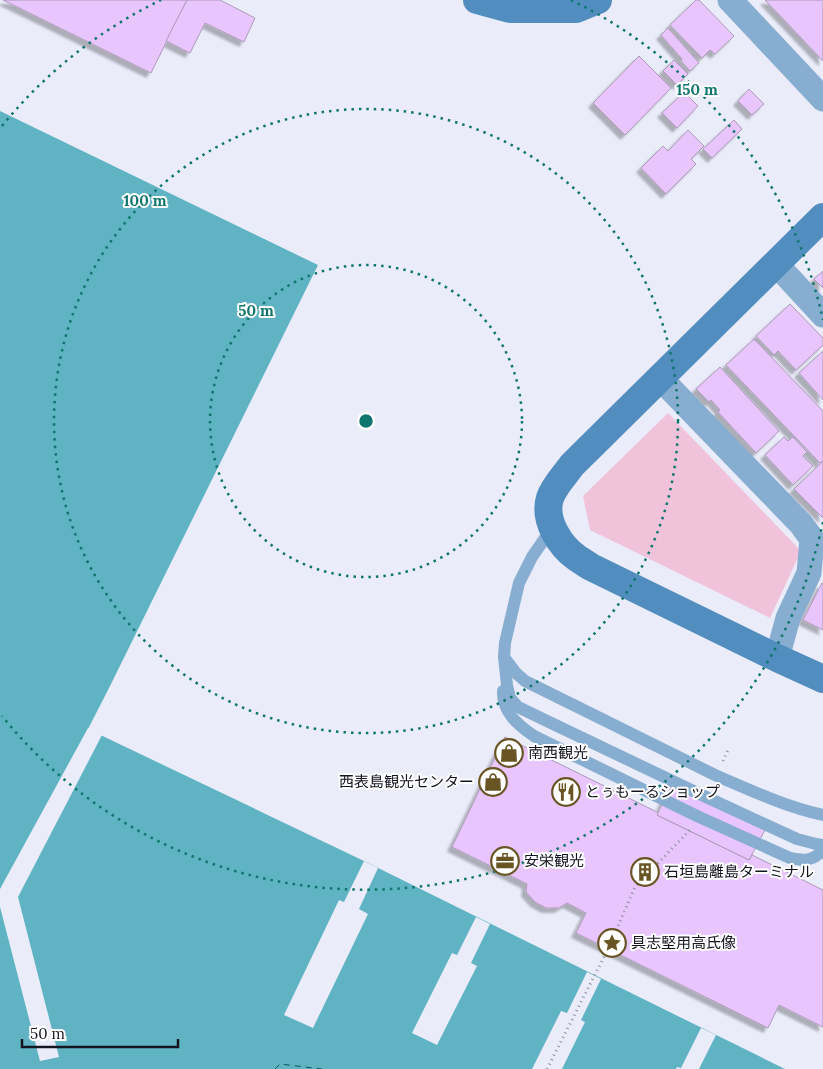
<svg xmlns="http://www.w3.org/2000/svg" width="823" height="1069" viewBox="0 0 823 1069" font-family="Lora,'Noto Sans JP',serif">
  <style>
    .green { fill: #f0c3da }
    .water { fill: #5fb3c3 }
    .pier { fill: #eaecfa }
    .lines { fill: none; stroke-linecap: round; stroke-linejoin: round }
    .ferry { stroke: #095561; stroke-width: 1; stroke-dasharray: 6 5; stroke-linecap: butt }
    .building { fill: #e9c5fe; stroke: #ac9ab7; filter: url(#shadow) }
    .path { stroke: #8f919d; stroke-width: 3; stroke-dasharray: 1 4; stroke-linecap: butt }
    .lane { stroke: #87aed0; stroke-width: 12 }
    .street { stroke: #87aed0; stroke-width: 25 }
    .secondary { stroke: #518dbf; stroke-width: 28 }
    .ring { fill: none; stroke: #0f766e; stroke-width: 2.5; stroke-dasharray: 2.5 5 }
    .labels { text-anchor: middle; stroke-width: 4; stroke-linejoin: round; paint-order: stroke }
    .poi-label { font-size: 15px; fill: #141520; stroke: #fff; text-anchor: start }
    .centre { fill: #0f766e; stroke: #fff; stroke-width: 2.5 }
    .ring-label { font-size: 15px; text-anchor: middle; font-weight: bold; fill: #0f766e; stroke: #fff; stroke-width: 4; stroke-linejoin: round; paint-order: stroke }
  </style>
  <defs>
    <filter id="shadow"><feDropShadow dx="-4.5" dy="4.5" stdDeviation="1" flood-color="#0004"/></filter>
  </defs>
  <rect width="100%" height="100%" fill="#eaecfa"/>
  <path class="green" d="M668,413l133,138 -31,67 -180,-88 -7,-34z"/>
  <path class="water" d="M0,111l318,154 -209,423 -21,41 276,132 421,208h-785z"/>
  <g class="pier">
    <path d="M88,728l14,7 -84,162 41,160 -19,4 -40,-154v-18z"/>
    <path d="M364,861l14,7 -19,41 9,5 -55,114 -29,-13 55,-115 5,2z"/>
    <path d="M476,917l14,7 -19,39 6,3 -40,79 -25,-12 40,-80 5,2z"/>
    <path d="M587,972l14,7 -20,41 4,2 -23,47h-30l29,-58 6,2z"/>
    <path d="M701,1028l15,7 -17,34h-23l1,-2 4,1z"/>
  </g>
  <g class="lines">
    <path class="ferry" d="M275,1069l5,-5 42,5"/>
  </g>
  <g class="building">
    <path d="M3,0h184l-36,73z"/>
    <path d="M187,0h33l35,18 -11,24 -39,-19 -15,30 -24,-12z"/>
    <path d="M696,0h3l35,36 -19,18 -5,-4 -8,8 -32,-33z"/>
    <path d="M765,0h58v61z"/>
    <path d="M668,28l31,35 -9,8 -9,-10 1,-2 -21,-24z"/>
    <path d="M639,56l32,32 -46,47 -32,-32z"/>
    <path d="M674,60l14,14 -11,11 -14,-14z"/>
    <path d="M749,89l15,15 -12,11 -14,-14z"/>
    <path d="M684,92l14,14 -21,22 -15,-15z"/>
    <path d="M734,120l8,9 -30,29 -9,-9z"/>
    <path d="M688,130l16,16 -13,13 5,5 -30,30 -25,-26 22,-22 5,5z"/>
    <path d="M823,271v17l-9,-9z"/>
    <path d="M790,304l33,34v7l-27,25 -18,-19 -4,4 -18,-19z"/>
    <path d="M754,339l69,72v50l-3,2 -94,-98z"/>
    <path d="M823,351v49l-24,-27z"/>
    <path d="M720,367l59,64 -23,22 -38,-41 2,-2 -9,-10 -2,2 -13,-13z"/>
    <path d="M784,437l4,4 5,-4 14,15 -4,4 10,10 -20,19 -28,-30z"/>
    <path d="M823,461v57l-29,-29z"/>
    <path d="M822,583l1,1v46l-20,-10z"/>
    <path d="M505,737l154,76 -2,2 92,45 3,-5 71,35v137l-44,-22 -11,23 -192,-95 10,-20 -19,-10 -8,5h-13l-11,-6 -9,-10 1,-8 -75,-37z"/>
    <path d="M672,784l93,46 -16,30 -92,-45z"/>
  </g>
  <g class="lines">
    <g class="path">
      <path d="M723,761l5,-11"/>
      <path d="M547,1069l61,-120 27,-62 55,-57"/>
    </g>
    <g class="lane">
      <path d="M552,528l-20,29 -13,26 -14,60 -1,14 3,28 3,13 8,9 31,15 157,75 91,42 19,5 7,1"/>
      <path d="M504,657l12,16 9,8 190,94c35,15 71,32 108,40"/>
      <path d="M503,691c-1,21 15,34 31,45l163,80 93,42c15,3 21,3 33,-7"/>
    </g>
    <g class="street">
      <path d="M730,0l93,99"/>
      <path d="M776,264l47,51"/>
      <path d="M660,378l141,146 11,15 -3,34 -21,45 -11,40"/>
    </g>
    <g class="secondary">
      <path d="M477,0l33,9h66l22,-9"/>
      <path d="M823,217l-251,248c-7,10 -18,21 -22,33 -7,22 10,48 27,60 5,3 9,6 14,9l186,91 46,21"/>
    </g>
  </g>
  <g class="ring">
    <circle cx="366" cy="421" r="156"/>
    <circle cx="366" cy="421" r="312"/>
    <path d="M823 522A468 468 0 0 1 2 716M2 126A468 468 0 0 1 161 0M571 0A468 468 0 0 1 823 320"/>
  </g>
  <defs>
    <symbol id="shop-ring" viewBox="-11 -11 22 22"><circle r="9.5" fill="#fff" stroke="#685523" stroke-width="1.5"/><path d="M-5-2.5h2.3a2.7 3.5 0 0 1 5.4 0H5L5.5 6h-11ZM-1.5-2.5h3a1.5 2.3 0 0 0-3 0Z" fill="#685523"/></symbol>
    <symbol id="restaurant-ring" viewBox="-11 -11 22 22"><circle r="9.5" fill="#fff" stroke="#685523" stroke-width="1.5"/><path d="M-5-6h1v4h1v-4h1v4h1v-4h1v5L-1.5 .5V6h-2V.5L-5-1ZM5-6V6H3V1.5H1.5Q1.5-4 5-6Z" fill="#685523"/></symbol>
    <symbol id="office-ring" viewBox="-11 -11 22 22"><circle r="9.5" fill="#fff" stroke="#685523" stroke-width="1.5"/><path d="M-6-3h4V-5.5h4V-3h4V5H-6ZM-1-4.5V-3h2v-1.5ZM-6 0V1H6V0Z" fill="#685523"/></symbol>
    <symbol id="building-ring" viewBox="-11 -11 22 22"><circle r="9.5" fill="#fff" stroke="#685523" stroke-width="1.5"/><path d="M-4-6H4V6H1V3H-1V6H-4ZM-2.5-4.3h1.7v1.8h-1.7ZM.8-4.3h1.7v1.8H.8ZM-2.5-1h1.7V.8h-1.7ZM.8-1h1.7V.8H.8Z" fill="#685523"/></symbol>
    <symbol id="sight-ring" viewBox="-11 -11 22 22"><circle r="9.5" fill="#fff" stroke="#685523" stroke-width="1.5"/><path d="M0-6L1.8-2.2L6-1.7L2.9 1.2L3.7 5.4L0 3.3L-3.7 5.4L-2.9 1.2L-6-1.7L-1.8-2.2Z" fill="#685523"/></symbol>
  </defs>
  <g fill-rule="evenodd">
    <use href="#shop-ring" x="493" y="737" width="32" height="32"/>
    <use href="#shop-ring" x="477" y="766" width="32" height="32"/>
    <use href="#restaurant-ring" x="550" y="776" width="32" height="32"/>
    <use href="#office-ring" x="489" y="845" width="32" height="32"/>
    <use href="#building-ring" x="629" y="856" width="32" height="32"/>
    <use href="#sight-ring" x="596" y="927" width="32" height="32"/>
  </g>
  <g class="labels">
    <g class="poi-label">
      <text x="528" y="758">南西観光</text>
      <text x="474" y="787" text-anchor="end">西表島観光センター</text>
      <text x="585" y="797">とぅもーるショップ</text>
      <text x="524" y="866">安栄観光</text>
      <text x="664" y="877">石垣島離島ターミナル</text>
      <text x="631" y="948">具志堅用高氏像</text>
    </g>
  </g>
  <circle cx="366" cy="421" r="8" class="centre"/>
  <g class="ring-label">
    <text x="697" y="95">150 m</text>
    <text x="145" y="206">100 m</text>
    <text x="256" y="316">50 m</text>
  </g>
  <path d="M22 1039v8h156v-8" fill="none" stroke="#141520" stroke-width="2.5"/>
  <text x="30" y="1039" font-size="15" fill="#141520" stroke="#ffffff" stroke-width="4" paint-order="stroke">50 m</text>
</svg>
